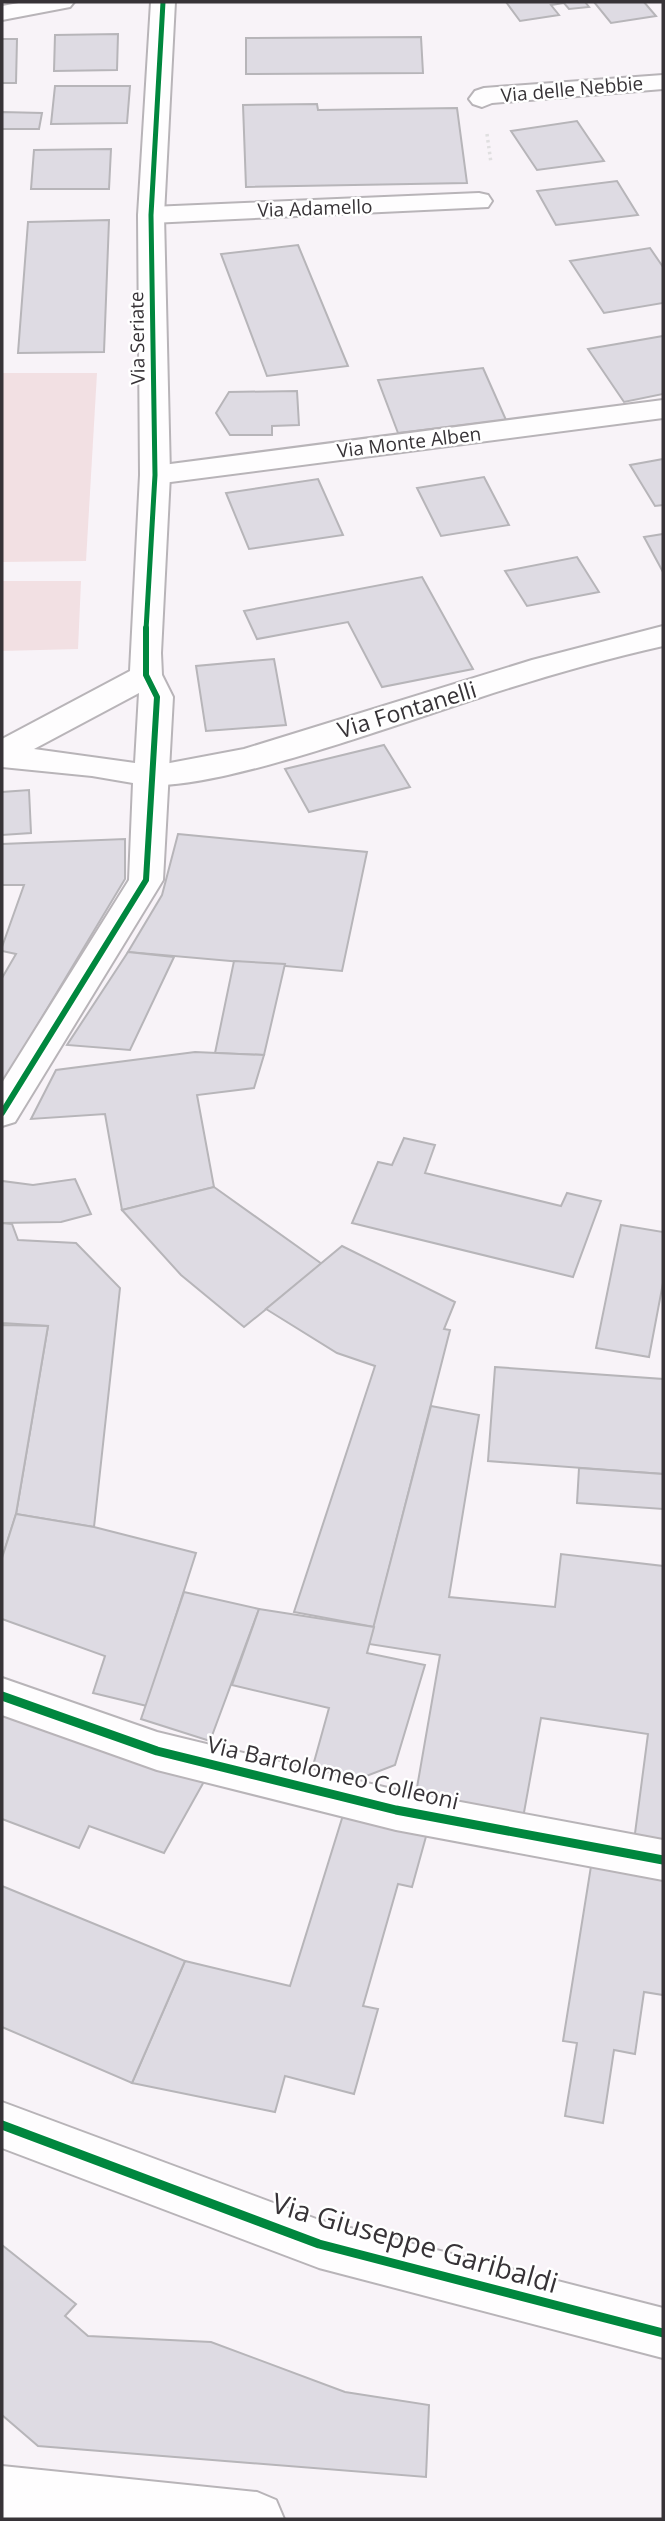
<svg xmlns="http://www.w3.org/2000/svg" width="665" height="2521" viewBox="0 0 665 2521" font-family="'Open Sans',sans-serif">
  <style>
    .green { fill: #f2e0e3 }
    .building { fill: #dedbe3; stroke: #b7b5b9; stroke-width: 2 }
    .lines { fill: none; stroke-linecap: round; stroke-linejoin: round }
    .street-casing { stroke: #b8b4b8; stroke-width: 4 }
    .secondary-casing { stroke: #b8b4b8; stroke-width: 4 }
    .path { stroke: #e0dfe0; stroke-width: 3.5; stroke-dasharray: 2.5 3.5; stroke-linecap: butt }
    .street { fill: #fefdfe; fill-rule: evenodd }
    .secondary { fill: #fefdfe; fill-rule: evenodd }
    .cycleway-far2-casing { stroke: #fff; stroke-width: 9 }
    .cycleway-far1-casing { stroke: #fff; stroke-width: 10 }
    .cycleway-casing { stroke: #fff; stroke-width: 13 }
    .cycleway-far2 { stroke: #00873e; stroke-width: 5 }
    .cycleway-far1 { stroke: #00873e; stroke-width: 6 }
    .cycleway { stroke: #00873e; stroke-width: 9 }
    .labels { text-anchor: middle; stroke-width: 5; stroke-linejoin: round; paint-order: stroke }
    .far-street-label { font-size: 19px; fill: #373337; stroke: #fff }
    .street-label { font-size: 23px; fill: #373337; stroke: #fff }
    .near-street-label { font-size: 28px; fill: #373337; stroke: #fff }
  </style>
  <rect width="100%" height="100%" fill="#f8f3f8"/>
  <g class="green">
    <path d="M2,373h95l-11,188 -84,1z"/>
    <path d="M2,581h79l-3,68 -76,2z"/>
  </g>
  <g class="building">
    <path d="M506,2h79l4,5 -20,2 -5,-6 -13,2 8,10 -39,6z"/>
    <path d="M594,2h50l12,14 -45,7z"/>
    <path d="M118,34l-1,36 -63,1 1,-36z"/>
    <path d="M421,37l2,36 -177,1v-36z"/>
    <path d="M2,39h15l-1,44h-14z"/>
    <path d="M55,86h75l-3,37 -76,1z"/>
    <path d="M317,104l1,6 139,-2 10,75 -221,4 -3,-82z"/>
    <path d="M2,112l40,1 -3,16h-37z"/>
    <path d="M577,121l27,40 -67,9 -26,-39z"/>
    <path d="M111,149l-2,40h-78l3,-39z"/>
    <path d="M617,181l21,34 -82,10 -19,-34z"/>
    <path d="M109,220l-5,132 -86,1 10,-131z"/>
    <path d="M298,245l50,121 -81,10 -46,-122z"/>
    <path d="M650,248l13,19v36l-59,10 -34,-52z"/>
    <path d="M663,336v58l-39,8 -36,-53z"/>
    <path d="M483,368l23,52 -108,13 -20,-53z"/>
    <path d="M297,391l2,34 -27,1v9h-42l-14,-22 13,-21z"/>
    <path d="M663,459v46l-8,1 -25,-41z"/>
    <path d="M484,477l25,48 -68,11 -24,-48z"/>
    <path d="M318,479l25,56 -94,14 -23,-56z"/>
    <path d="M663,534v38l-19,-35z"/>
    <path d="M577,557l22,35 -72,14 -22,-35z"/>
    <path d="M422,577l51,92 -91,18 -34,-65 -91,17 -13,-28z"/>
    <path d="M274,659l12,66 -80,6 -10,-65z"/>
    <path d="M384,745l26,42 -101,25 -24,-43z"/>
    <path d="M29,790l2,43 -29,2v-43z"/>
    <path d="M178,834l189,18 -25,119 -214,-19 34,-57z"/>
    <path d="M125,839v40l-123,205v-106l14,-24 -14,-3v-4l22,-62h-22v-41z"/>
    <path d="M128,952l46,5 -44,93 -63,-5z"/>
    <path d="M234,961l51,3 -21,91 -49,-2z"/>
    <path d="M195,1052l69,3 -10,33 -57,7 17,92 -92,23 -17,-96 -74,5 25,-49z"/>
    <path d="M404,1138l31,7 -10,28 136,33 6,-13 34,8 -28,76 -221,-54 26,-61 14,3z"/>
    <path d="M75,1179l16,35 -30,8 -59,1v-42l31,4z"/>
    <path d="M214,1187l108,77 -78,63 -63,-52 -59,-65z"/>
    <path d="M2,1223l10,1 6,16 58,3 44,45 -26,239 -78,-13 32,-188 -46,-3z"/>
    <path d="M621,1225l42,7v51l-14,74 -53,-9z"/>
    <path d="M342,1246l113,56 -11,27 6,1 -76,297 -80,-15 81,-246 -38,-13 -71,-44z"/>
    <path d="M2,1325l46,1 -32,188 -14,44z"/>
    <path d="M495,1367l168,12v95l-175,-13z"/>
    <path d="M431,1406l48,9 -30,182 106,10 6,-53 102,12v276l-29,-1 14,-107 -107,-16 -18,100 -108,-19 25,-144 -71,-11z"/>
    <path d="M579,1468l84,6v35l-86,-6z"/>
    <path d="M16,1514l78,13 102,26 -49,153 -54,-13 12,-37 -103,-37v-61z"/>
    <path d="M184,1592l75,17 -49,132 -69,-22z"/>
    <path d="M259,1609l115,18 -7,26 58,12 -30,100 -39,15 -45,-7 18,-65 -97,-23z"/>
    <path d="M5,1705l201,73 -42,75 -75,-27 -10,22 -77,-29v-104z"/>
    <path d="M344,1812l83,21 -15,54 -14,-3 -35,122 15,3 -24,85 -69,-18 -10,36 -143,-29 53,-122 105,25z"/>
    <path d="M592,1860l71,13v122l-19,-3 -9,62 -21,-4 -11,73 -38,-7 12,-73 -14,-2z"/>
    <path d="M2,1886l183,75 -53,122 -130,-56z"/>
    <path d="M2,2245l74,59 -11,12 23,20 123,6 134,50 84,13 -3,72 -388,-31 -36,-31z"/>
  </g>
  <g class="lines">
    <defs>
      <g id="street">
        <path d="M24,2h50l-4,5 -68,13v-14z"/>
        <path d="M663,75v14l-171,14 -10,4 -9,-3 -4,-5 6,-8 9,-3z"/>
        <path d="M479,193l9,2 4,6 -4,6 -337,16 -9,-2 -4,-6 4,-6 9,-2z"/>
        <path d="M663,400v18l-508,66 -10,-3 -5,-6 5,-6 10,-3z"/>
        <path d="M663,626v20c-62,14 -124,32 -185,52 -67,21 -281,101 -340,85l-4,-7 4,-7 106,-20 288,-89z"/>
        <path d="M2,1678l155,54 239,58 267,50v40l-267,-50 -239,-60 -155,-55z"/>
        <path d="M2,2102l317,118 344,88v50l-344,-90 -317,-120z"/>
        <path d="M2,2466l255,26 19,8 8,19 -282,-1z"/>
      </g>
      <path id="secondary" d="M151,2h24l-11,213 6,260 -9,178 1,22 11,22 -10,183 -148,242 -13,4v-43l127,-203 4,-97 -41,-7 -90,-9v-28l128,-68 10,-196 -2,-260zM139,693l-4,70 -101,-14z"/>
    </defs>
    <use href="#street" class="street-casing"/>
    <use href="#secondary" class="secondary-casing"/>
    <path class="path" d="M487,134l4,29"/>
    <use href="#street" class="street"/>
    <use href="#secondary" class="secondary"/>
    <defs>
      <path id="cycleway-far2" d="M146,630l9,-155 -4,-260 12,-213"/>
      <path id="cycleway-far1" d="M2,1113l144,-233 11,-183 -11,-22v-47"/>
      <g id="cycleway">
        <path d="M2,1696l155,55 239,59 267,50"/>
        <path d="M2,2125l317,119 344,89"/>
      </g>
    </defs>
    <use href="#cycleway-far2" class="cycleway-far2-casing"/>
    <use href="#cycleway-far1" class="cycleway-far1-casing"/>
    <use href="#cycleway" class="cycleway-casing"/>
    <use href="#cycleway-far2" class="cycleway-far2"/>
    <use href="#cycleway-far1" class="cycleway-far1"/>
    <use href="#cycleway" class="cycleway"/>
  </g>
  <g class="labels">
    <g class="far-street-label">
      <text transform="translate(572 89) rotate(-5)" y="7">Via delle Nebbie</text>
      <text transform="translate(315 208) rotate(-2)" y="7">Via Adamello</text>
      <text transform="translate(137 338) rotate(-91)" y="7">Via Seriate</text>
      <text transform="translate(409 442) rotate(-7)" y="7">Via Monte Alben</text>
    </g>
    <g class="street-label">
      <text transform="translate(407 710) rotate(-17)" y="8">Via Fontanelli</text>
      <text transform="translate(333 1773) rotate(13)" y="8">Via Bartolomeo Colleoni</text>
    </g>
    <g class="near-street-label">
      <text transform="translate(415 2243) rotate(16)" y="10">Via Giuseppe Garibaldi</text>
    </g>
  </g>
  <rect width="665" height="2521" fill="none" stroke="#373337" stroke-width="7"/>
</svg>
